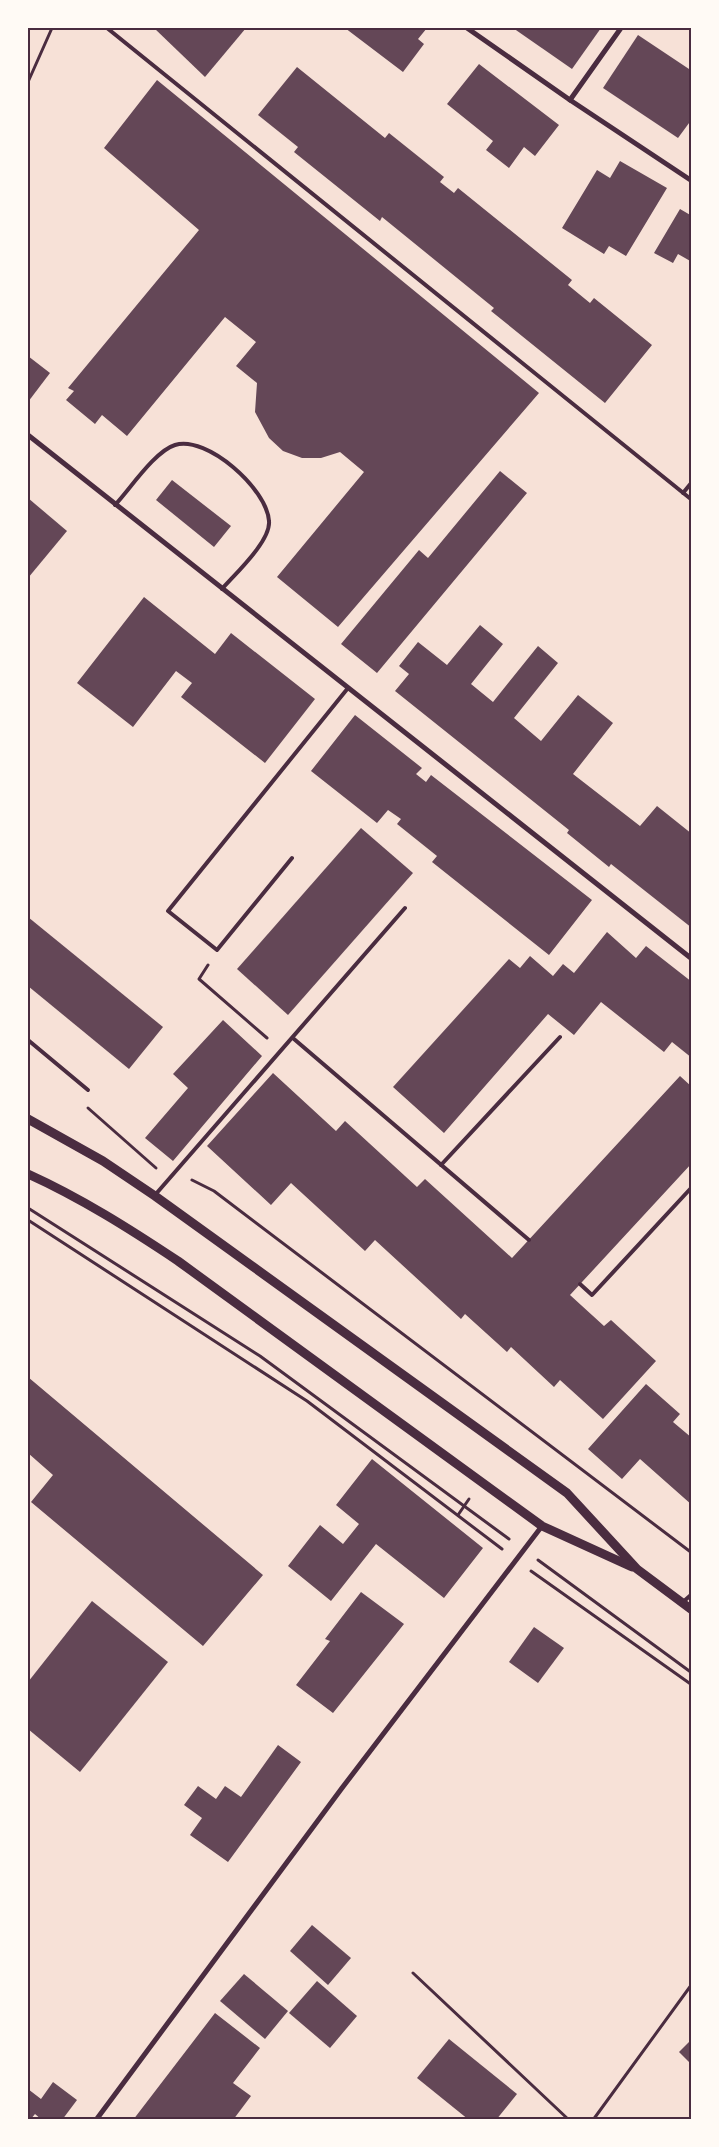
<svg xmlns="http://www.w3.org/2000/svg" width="719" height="2147" viewBox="0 0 719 2147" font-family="Rubik,sans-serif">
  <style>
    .building { fill: #644757 }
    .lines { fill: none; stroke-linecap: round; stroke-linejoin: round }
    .path { stroke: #4a2c40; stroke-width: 3 }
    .service { stroke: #4a2c40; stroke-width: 4 }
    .minor { stroke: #4a2c40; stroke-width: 5 }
    .tertiary { stroke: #4a2c40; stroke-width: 9 }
    .neatline { fill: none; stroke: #4a2c40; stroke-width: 2 }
  </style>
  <rect width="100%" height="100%" fill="#f7e1d7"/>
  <g class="building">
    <path d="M154,28h92l-41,49z"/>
    <path d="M345,28h82l-9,11 6,5 -21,28z"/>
    <path d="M513,28h88l-29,41z"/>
    <path d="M638,35l54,36v48l-14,19 -75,-50z"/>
    <path d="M479,64l80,61 -24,31 -11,-9 -15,21 -23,-18 7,-9 -46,-37z"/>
    <path d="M297,67l88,71 4,-5 55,44 -4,5 14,11 4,-5 114,92 -4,5 22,18 4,-5 58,47 -47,58 -114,-92 3,-3 -112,-91 -2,4 -86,-69 4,-5 -40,-32z"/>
    <path d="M157,80l382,313 -201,234 -61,-50 87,-105 -24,-20 -19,6h-19l-19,-7 -14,-13 -14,-26 2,-29 -21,-17 20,-24 -31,-25 -98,119 -25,-21 -7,9 -29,-24 8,-9 -6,-3 131,-158 -95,-82z"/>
    <path d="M620,161l47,27 -41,68 -17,-10 -5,8 -42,-26 35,-58 13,8z"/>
    <path d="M680,209l12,7v46l-14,-8 -5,9 -19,-10z"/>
    <path d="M28,356l22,17 -22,29z"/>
    <path d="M500,471l27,22 -150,180 -36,-29 78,-94 9,8z"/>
    <path d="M172,480l59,46 -17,21 -58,-47z"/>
    <path d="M28,498l39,33 -39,47z"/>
    <path d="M144,597l71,57 16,-21 84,66 -50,64 -84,-66 11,-14 -16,-12 -43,56 -56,-44z"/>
    <path d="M480,625l23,19 -32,40 22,18 45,-56 20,17 -44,55 27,23 37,-46 35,28 -40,51 67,52 17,-20 35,28v94l-81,-64 -2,3 -42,-34 2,-3 -174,-139 14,-17 -10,-8 19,-24 29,23z"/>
    <path d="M355,715l67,53 -6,6 10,8 5,-7 161,125 -43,55 -117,-93 5,-6 -40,-32 4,-5 -13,-9 -11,13 -66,-52z"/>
    <path d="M361,828l52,45 -125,142 -51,-46z"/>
    <path d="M28,917l135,110 -34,42 -101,-83z"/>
    <path d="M607,932l29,26 10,-12 46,36v76l-20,-16 -8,10 -63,-50 -27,33 -26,-21 -104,119 -51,-46 116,-128 11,9 10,-12 23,20 10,-12 11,9z"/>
    <path d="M223,1020l39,36 -89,105 -28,-23 43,-50 -15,-14z"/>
    <path d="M273,1073l63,58 9,-10 72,66 8,-8 87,79 168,-182 12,11v76l-122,132 34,31 7,-6 45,41 -53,58 -43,-39 -6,7 -43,-40 -4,5 -42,-38 -4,5 -86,-79 -10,11 -74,-68 -20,22 -64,-59z"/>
    <path d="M28,1377l235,198 -60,71 -172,-144 22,-27 -25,-22z"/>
    <path d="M646,1384l34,30 -7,8 19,16v67l-52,-46 -18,20 -34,-30z"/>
    <path d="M372,1459l111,89 -39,50 -68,-54 -45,57 -43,-35 32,-41 23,19 16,-20 -23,-19z"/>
    <path d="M361,1592l43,32 -71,89 -37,-28 34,-44 -5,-2z"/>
    <path d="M92,1601l76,61 -88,110 -52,-43v-47z"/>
    <path d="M534,1627l30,21 -26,35 -29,-21z"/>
    <path d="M278,1745l23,17 -73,100 -38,-27 12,-17 -18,-13 14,-19 18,13 9,-13 16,11z"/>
    <path d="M312,1925l39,33 -23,27 -38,-34z"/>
    <path d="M244,1974l44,37 -23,28 -45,-38z"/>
    <path d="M317,1981l40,35 -27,32 -41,-35z"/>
    <path d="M215,2013l45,35 -27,35 18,13 -18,24h-100z"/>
    <path d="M449,2039l68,55 -21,26h-27l-52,-42z"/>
    <path d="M692,2039v26l-13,-13z"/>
    <path d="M53,2082l24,18 -15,20h-20l-7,-6 -5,6h-2v-31l13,10z"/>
  </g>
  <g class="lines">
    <g class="path">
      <path d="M28,82l24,-54"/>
      <path d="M208,965l-9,14 68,59"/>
      <path d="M88,1108l68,60"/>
      <path d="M192,1180l22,11 478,362"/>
      <path d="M28,1208l232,148 249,183"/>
      <path d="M28,1220l279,181 195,148"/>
      <path d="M458,1515l11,-16"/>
      <path d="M538,1560l154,113"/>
      <path d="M531,1571l161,114"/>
      <path d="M413,1973l156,147"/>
      <path d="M593,2120l99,-136"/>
    </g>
    <g class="service">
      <path d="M107,28l585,472"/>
      <path d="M683,493l9,-11"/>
      <path d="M115,505c15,-16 40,-54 60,-60 32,-10 92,44 94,76 2,20 -34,53 -47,68"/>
      <path d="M292,858l-75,92 -49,-39 180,-223"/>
      <path d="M294,1039l235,201"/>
      <path d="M28,1040l60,50"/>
      <path d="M441,1165l119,-128"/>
      <path d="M155,1195l250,-287"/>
      <path d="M580,1284l12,11 100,-108"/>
      <path d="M683,1602l9,-8"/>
    </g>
    <g class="minor">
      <path d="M467,28l103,72 122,81"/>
      <path d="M570,100l51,-72"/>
      <path d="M28,435l664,524"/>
      <path d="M96,2120l246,-332 200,-262"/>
    </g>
    <g class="tertiary">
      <path d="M28,1119l75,42 52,35 412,297 70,76 55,41"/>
      <path d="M28,1174c53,24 102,55 150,87l364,265 90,41"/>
    </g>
  </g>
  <rect width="719" height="2147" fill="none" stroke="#fffaf5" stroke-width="58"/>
  <rect x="29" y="29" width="661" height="2089" class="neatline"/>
</svg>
